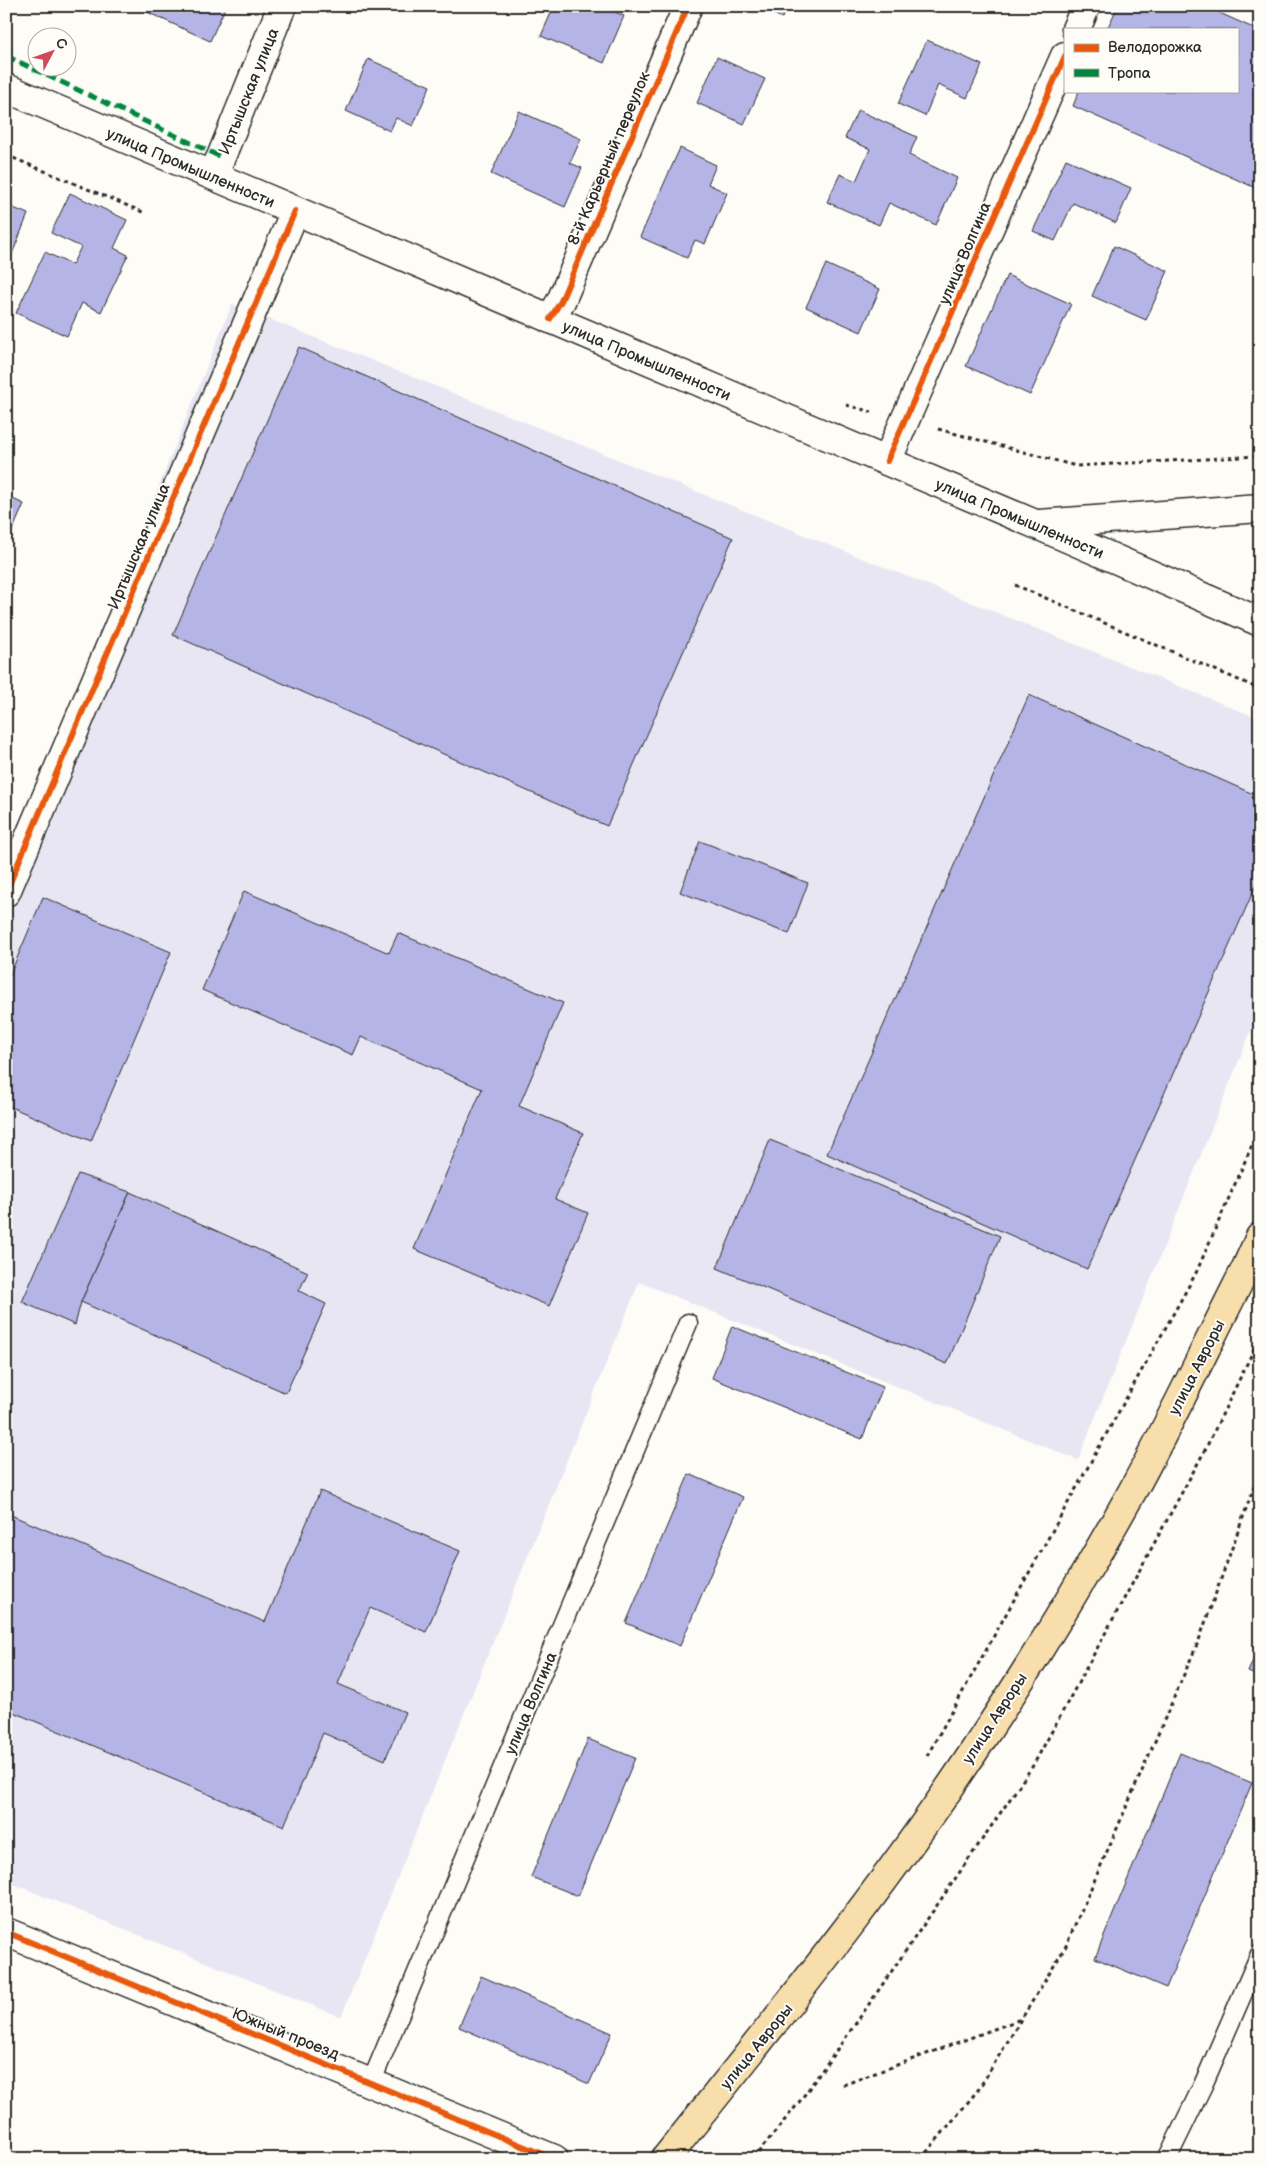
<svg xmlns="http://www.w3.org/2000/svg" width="1266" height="2165" viewBox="0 0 1266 2165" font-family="'Balsamiq Sans',sans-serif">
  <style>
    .built { fill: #e7e6f2 }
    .building { fill: #b5b4e6; stroke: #2b2b2b }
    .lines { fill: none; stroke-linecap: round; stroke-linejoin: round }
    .lane-casing { stroke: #2b2b2b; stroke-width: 21 }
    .street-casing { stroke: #2b2b2b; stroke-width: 31 }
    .secondary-casing { stroke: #2b2b2b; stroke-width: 31 }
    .primary-casing { stroke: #2b2b2b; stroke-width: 31 }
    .path { stroke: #2b2b2b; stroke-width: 3; stroke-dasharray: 4 4; stroke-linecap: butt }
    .lane { stroke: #fdfcf7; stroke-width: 18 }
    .street { stroke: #fdfcf7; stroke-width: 28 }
    .secondary { stroke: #fdfcf7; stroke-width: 28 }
    .primary { stroke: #f8deab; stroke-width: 28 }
    .quiet { stroke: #00873e; stroke-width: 5; stroke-dasharray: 10 5; stroke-linecap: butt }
    .cycleway-casing { stroke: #fdfcf7; stroke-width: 9 }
    .cycleway { stroke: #e8590c; stroke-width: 6 }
    .labels { text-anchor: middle; stroke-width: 4; stroke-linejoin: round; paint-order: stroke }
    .street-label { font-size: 16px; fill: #2b2b2b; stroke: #fdfcf7 }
  </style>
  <rect width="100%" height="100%" fill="#fdfcf7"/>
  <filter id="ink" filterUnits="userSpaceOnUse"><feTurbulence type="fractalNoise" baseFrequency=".02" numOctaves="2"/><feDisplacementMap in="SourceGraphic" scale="10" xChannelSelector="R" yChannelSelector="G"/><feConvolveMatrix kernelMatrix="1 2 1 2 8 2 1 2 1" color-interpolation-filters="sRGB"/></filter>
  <g filter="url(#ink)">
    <path class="built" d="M232,304l1028,415v289l-182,452 -439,-178 -298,735 -335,-136v-1015z"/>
    <g class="building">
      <path d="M134,6h92l-16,35z"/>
      <path d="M554,6h48l22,10 -20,47 -63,-27z"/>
      <path d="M757,6h30l-5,12z"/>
      <path d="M1118,6h86l56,25v159l-187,-84 6,-15h158v-62h-130z"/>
      <path d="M927,40l55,25 -15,33 -29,-13 -13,31 -27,-12z"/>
      <path d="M717,57l48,22 -21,45 -47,-21z"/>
      <path d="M368,59l62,27 -17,40 -17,-8 -6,13 -44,-20z"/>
      <path d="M858,110l59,27 -8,18 48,23 -21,47 -47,-22 -10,22 -52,-23 13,-28 16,7 14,-32 -25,-11z"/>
      <path d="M519,111l62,28 -11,24 12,5 -17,39 -74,-33z"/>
      <path d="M680,148l36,17 -8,19 19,9 -22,51 -10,-4 -8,18 -47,-21z"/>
      <path d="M1066,159l65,29 -15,35 -43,-20 -18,38 -22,-10z"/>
      <path d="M70,193l57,27 -13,28 14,7 -27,57 -19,-9 -15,33 -51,-23 29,-61 27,13 9,-18 -30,-14z"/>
      <path d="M6,205l22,9 -21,53h-1z"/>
      <path d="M1114,246l54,25 -22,49 -54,-24z"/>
      <path d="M826,264l54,25 -19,43 -55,-25z"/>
      <path d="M1007,275l64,29 -41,91 -64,-29z"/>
      <path d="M299,347l434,191 -126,288 -434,-191z"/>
      <path d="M6,496l18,8 -18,41z"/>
      <path d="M1029,695l231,102v79l-173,393 -260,-115z"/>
      <path d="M700,841l108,42 -19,51 -109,-42z"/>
      <path d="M244,891l145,62 9,-20 165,70 -44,103 64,27 -28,66 33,14 -39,93 -135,-57 68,-160 -121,-52 -8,18 -151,-65z"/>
      <path d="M43,897l128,55 -80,189 -85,-36v-121z"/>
      <path d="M770,1140l230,96 -53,128 -230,-96z"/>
      <path d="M78,1174l52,18 -49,110 -6,23 -53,-23z"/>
      <path d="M130,1192l178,80 -9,19 27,13 -40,89 -205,-91z"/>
      <path d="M732,1326l151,61 -21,52 -150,-61z"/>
      <path d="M689,1474l54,23 -63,149 -54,-23z"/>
      <path d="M320,1491l140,60 -34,81 -56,-24 -32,76 67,28 -20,48 -62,-27 -39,93 -278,-117v-196l259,109z"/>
      <path d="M1260,1644v33l-12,-5z"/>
      <path d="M588,1739l47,19 -57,138 -47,-19z"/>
      <path d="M1180,1753l72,30 -86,205 -71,-30z"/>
      <path d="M481,1976l131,57 -23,51 -130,-57z"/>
    </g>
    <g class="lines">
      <defs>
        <g id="lane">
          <path d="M371,2083l317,-760"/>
          <path d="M1167,2159l36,-74 57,-131"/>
        </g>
        <g id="street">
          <path d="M1076,29l10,-23"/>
          <path d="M212,175l9,-18 61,-151"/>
          <path d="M550,319l11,-18 127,-295"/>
          <path d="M887,461l178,-405"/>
          <path d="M6,892l289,-681"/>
          <path d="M6,1932l548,227"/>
        </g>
        <g id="secondary">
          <path d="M6,88l1029,436 225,98"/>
          <path d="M1039,524l221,-16"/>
        </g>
        <path id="primary" d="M665,2159c110,-138 223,-275 319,-423 51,-77 99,-157 144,-237 42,-75 78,-153 117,-229l15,-33"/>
      </defs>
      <use href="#lane" class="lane-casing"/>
      <use href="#street" class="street-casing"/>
      <use href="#secondary" class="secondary-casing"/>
      <use href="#primary" class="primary-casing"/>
      <g class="path">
        <path d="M6,155l139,58"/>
        <path d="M846,405l26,7"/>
        <path d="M938,429l138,37 184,-10"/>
        <path d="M1015,585l245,104"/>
        <path d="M927,1756l269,-483 64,-146"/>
        <path d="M843,2085l178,-66"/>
        <path d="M753,2159l44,-54 57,-79 180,-262 170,-312 56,-115"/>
        <path d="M921,2159l57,-69 87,-142 134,-308 61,-170"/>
      </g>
      <use href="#lane" class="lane"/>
      <use href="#street" class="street"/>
      <use href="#secondary" class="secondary"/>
      <use href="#primary" class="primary"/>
      <path class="quiet" d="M6,56l215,101"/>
      <defs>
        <g id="cycleway">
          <path d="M550,319l11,-18 127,-295"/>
          <path d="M887,461l178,-405"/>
          <path d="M6,892l289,-681"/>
          <path d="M6,1932l548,227"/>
        </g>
      </defs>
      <use href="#cycleway" class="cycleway-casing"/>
      <use href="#cycleway" class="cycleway"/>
    </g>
  </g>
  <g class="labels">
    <g class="street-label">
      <text transform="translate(248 91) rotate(-68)" y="6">Иртышская улица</text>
      <text transform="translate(608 158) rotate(-67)" y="6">8-й Карьерный переулок</text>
      <text transform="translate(191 167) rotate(23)" y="6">улица Промышленности</text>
      <text transform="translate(964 253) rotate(-67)" y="6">улица Волгина</text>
      <text transform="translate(647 360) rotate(23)" y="6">улица Промышленности</text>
      <text transform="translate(1020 518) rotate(23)" y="6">улица Промышленности</text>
      <text transform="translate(138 546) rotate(-67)" y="6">Иртышская улица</text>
      <text transform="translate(1196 1367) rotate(-63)" y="6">улица Авроры</text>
      <text transform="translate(530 1703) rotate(-67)" y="6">улица Волгина</text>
      <text transform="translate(994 1718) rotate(-57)" y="6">улица Авроры</text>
      <text transform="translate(286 2033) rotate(22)" y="6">Южный проезд</text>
      <text transform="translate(756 2046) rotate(-51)" y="6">улица Авроры</text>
    </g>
  </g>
  <rect width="1266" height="2165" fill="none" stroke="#fdfcf7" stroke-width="25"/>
  <rect x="12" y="12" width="1241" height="2140" fill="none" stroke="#2b2b2b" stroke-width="2" filter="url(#ink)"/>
  <rect x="1064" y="28" width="175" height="65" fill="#fdfcf7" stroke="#a9a8a5"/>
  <rect x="1074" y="44" width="25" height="8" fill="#e8590c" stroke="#a9a8a5"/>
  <text x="1108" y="52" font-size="15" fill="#2b2b2b">Велодорожка</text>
  <rect x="1074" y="69" width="25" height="8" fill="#00873e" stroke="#a9a8a5"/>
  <text x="1108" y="78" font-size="15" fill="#2b2b2b">Тропа</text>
  <g transform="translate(52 52) rotate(49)"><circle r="24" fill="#fdfcf7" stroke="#a9a8a5"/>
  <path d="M0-4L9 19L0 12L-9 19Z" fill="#d1495b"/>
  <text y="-8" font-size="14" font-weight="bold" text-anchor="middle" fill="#2b2b2b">С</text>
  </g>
</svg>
